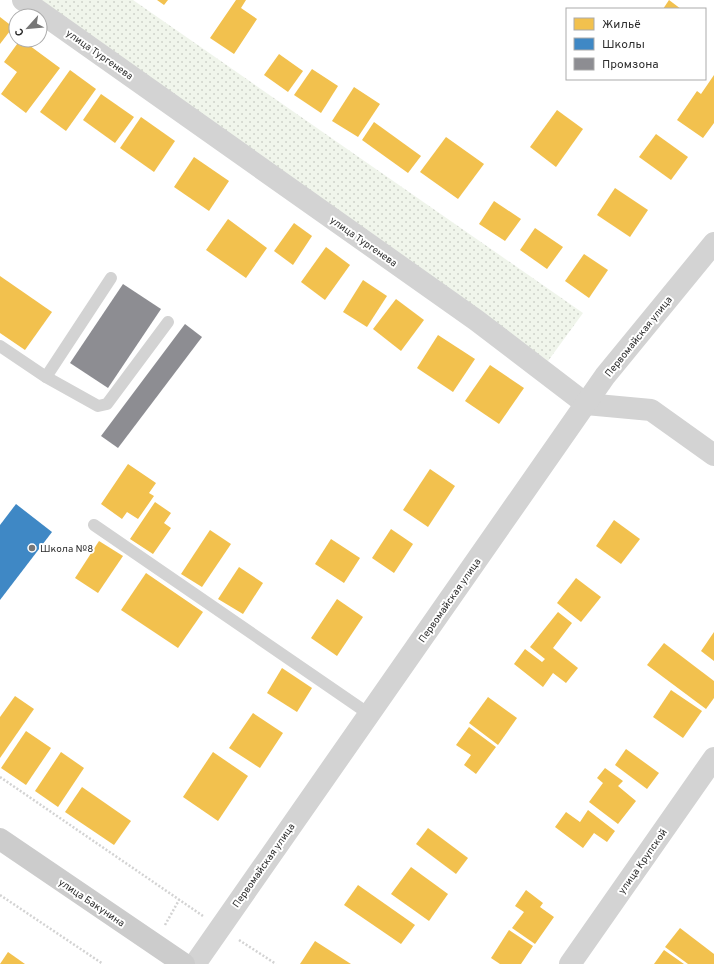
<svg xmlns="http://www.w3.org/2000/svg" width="714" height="964" viewBox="0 0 714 964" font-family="Overpass,sans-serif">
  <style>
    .grass { fill: url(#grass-dots) }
    .homes { fill: #f2c14e }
    .schools { fill: #3f88c5 }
    .industry { fill: #8d8d92 }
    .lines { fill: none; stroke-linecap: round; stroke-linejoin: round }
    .path { stroke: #d3d3d3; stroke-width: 2.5; stroke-dasharray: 2 2; stroke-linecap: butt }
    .service { stroke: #d3d3d3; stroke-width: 12 }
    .minor { stroke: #d3d3d3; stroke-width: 22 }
    .secondary { stroke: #ccc; stroke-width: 22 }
    .poi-dot { fill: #777; stroke: #fff; stroke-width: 1.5 }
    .labels { text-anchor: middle; stroke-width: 4; stroke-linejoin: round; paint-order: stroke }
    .street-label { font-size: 10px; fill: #2e2e2e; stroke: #fff }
    .poi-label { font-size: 10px; fill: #2e2e2e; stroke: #fff; text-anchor: start }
  </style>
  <defs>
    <pattern id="grass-dots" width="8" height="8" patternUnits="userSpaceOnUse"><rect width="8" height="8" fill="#f0f5eb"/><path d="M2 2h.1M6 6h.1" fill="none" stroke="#ced2ca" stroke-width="1.8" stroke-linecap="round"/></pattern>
  </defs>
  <rect width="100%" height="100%" fill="#fff"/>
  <path class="grass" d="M37,0h96l450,313 -35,48z"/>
  <g class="homes">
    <path d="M157,0h11l-4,5z"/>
    <path d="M236,0h10l-5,8 16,11 -23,35 -24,-16z"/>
    <path d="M669,0l12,9h-18z"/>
    <path d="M0,17l13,10 -13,17z"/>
    <path d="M20,40h2l38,28 -34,45 -25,-19 16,-22 -13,-10z"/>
    <path d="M279,54l24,17 -15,21 -24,-17z"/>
    <path d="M312,69l26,17 -17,27 -27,-18z"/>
    <path d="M70,70l26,19 -30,42 -26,-19z"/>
    <path d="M714,75v48l-11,15 -26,-18 20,-29 4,3z"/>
    <path d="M354,87l26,17 -22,33 -26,-16z"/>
    <path d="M101,94l33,23 -19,26 -32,-23z"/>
    <path d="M557,110l26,19 -27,38 -26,-20z"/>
    <path d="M141,117l34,24 -21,31 -34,-24z"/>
    <path d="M374,122l47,34 -13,17 -46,-33z"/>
    <path d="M656,134l32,23 -17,23 -32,-23z"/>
    <path d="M446,137l38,27 -26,35 -38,-27z"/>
    <path d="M194,157l35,24 -20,30 -35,-24z"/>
    <path d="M615,188l33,22 -18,27 -33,-22z"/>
    <path d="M494,201l27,18 -16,22 -26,-17z"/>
    <path d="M228,219l39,29 -21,30 -40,-28z"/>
    <path d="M294,223l18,13 -19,29 -19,-14z"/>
    <path d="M535,228l28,19 -16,22 -27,-19z"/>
    <path d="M326,247l24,18 -25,35 -24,-18z"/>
    <path d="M584,254l24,16 -19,28 -24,-17z"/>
    <path d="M0,276l52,36 -27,38 -25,-17z"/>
    <path d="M363,280l24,16 -20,31 -24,-15z"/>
    <path d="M396,299l28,21 -23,31 -28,-22z"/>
    <path d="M438,335l37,24 -22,33 -36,-24z"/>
    <path d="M490,365l34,23 -25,36 -34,-23z"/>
    <path d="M128,464l28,19 -7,10 5,3 -16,23 -11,-7 -5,7 -21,-15z"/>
    <path d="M430,469l25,17 -27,41 -25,-17z"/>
    <path d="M155,502l16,11 -7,10 7,5 -18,26 -23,-15z"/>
    <path d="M614,520l26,19 -19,25 -25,-18z"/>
    <path d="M391,529l22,15 -19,29 -22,-15z"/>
    <path d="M210,530l21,14 -29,43 -21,-13z"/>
    <path d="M331,539l29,19 -16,25 -29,-19z"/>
    <path d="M99,541l24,15 -25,37 -23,-15z"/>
    <path d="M239,567l24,16 -20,31 -25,-15z"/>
    <path d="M146,573l57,39 -25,36 -57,-38z"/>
    <path d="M576,578l25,19 -20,25 -24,-19z"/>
    <path d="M337,599l26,18 -26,39 -26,-18z"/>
    <path d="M558,612l14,11 -19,25 25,20 -12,15 -13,-10 -10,14 -29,-23 11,-15 17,13 3,-3 -15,-12z"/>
    <path d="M714,632v29l-13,-10z"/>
    <path d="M664,643l50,38v17l-8,11 -59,-44z"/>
    <path d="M282,668l30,20 -15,24 -30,-19z"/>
    <path d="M671,690l31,21 -19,27 -30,-21z"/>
    <path d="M15,696l19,13 -34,49v-41z"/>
    <path d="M488,697l29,21 -19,27 -29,-22z"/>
    <path d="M253,713l30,20 -23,35 -31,-20z"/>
    <path d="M469,727l27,20 -20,27 -12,-9 7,-10 -15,-10z"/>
    <path d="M26,731l25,17 -25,37 -25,-17z"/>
    <path d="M626,749l33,24 -12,16 -32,-24z"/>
    <path d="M61,752l23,16 -26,39 -23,-16z"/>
    <path d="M213,752l35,24 -30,45 -35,-24z"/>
    <path d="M605,768l18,13 -5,5 18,15 -18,23 -29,-22 14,-19 -6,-5z"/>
    <path d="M82,787l49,34 -17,24 -49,-33z"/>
    <path d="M588,810l27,21 -8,11 -13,-9 -11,15 -28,-21 11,-15 14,10z"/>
    <path d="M428,828l40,30 -12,16 -40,-30z"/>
    <path d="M411,867l37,27 -19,27 -38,-27z"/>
    <path d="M358,885l57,40 -14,19 -57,-39z"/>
    <path d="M526,890l17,13 -3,4 14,10 -19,27 -23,-16 12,-16 -9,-6z"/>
    <path d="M680,928l34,26v10h-26l-23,-17z"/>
    <path d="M509,930l24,16 -12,18h-21l-9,-6z"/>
    <path d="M315,941l36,23h-51z"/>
    <path d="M664,950l20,14h-30z"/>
    <path d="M8,952l17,12h-25z"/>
  </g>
  <path class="schools" d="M16,504l36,28 -52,68v-75z"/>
  <g class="industry">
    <path d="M123,284l38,25 -53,79 -38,-25z"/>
    <path d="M185,324l17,13 -84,111 -17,-12z"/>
  </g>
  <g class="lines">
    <g class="path">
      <path d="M0,777l203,139"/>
      <path d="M0,895l103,69"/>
      <path d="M165,925l14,-25"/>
      <path d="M239,940l37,24"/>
    </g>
    <g class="service">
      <path d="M0,346l46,31 52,29 9,-2 61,-82"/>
      <path d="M46,377l65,-99"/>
      <path d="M94,525l275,189"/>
    </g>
    <g class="minor">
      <path d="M23,0l453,320 110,84 65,6 63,45"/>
      <path d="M195,964l410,-588 109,-133"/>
      <path d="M570,964l144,-206"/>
    </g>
    <path class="secondary" d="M0,839l184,125"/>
  </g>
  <circle class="poi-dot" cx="32" cy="548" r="4"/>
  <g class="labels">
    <g class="street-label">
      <text transform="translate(100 54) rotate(35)" y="4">улица Тургенева</text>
      <text transform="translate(364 241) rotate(35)" y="4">улица Тургенева</text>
      <text transform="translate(638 336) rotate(-51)" y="4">Первомайская улица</text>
      <text transform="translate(449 600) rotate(-55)" y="4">Первомайская улица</text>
      <text transform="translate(642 861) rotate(-55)" y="4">улица Крупской</text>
      <text transform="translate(263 865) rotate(-55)" y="4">Первомайская улица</text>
      <text transform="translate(92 902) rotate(34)" y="4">улица Бакунина</text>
    </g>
    <g class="poi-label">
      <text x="40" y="552">Школа №8</text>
    </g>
  </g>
  <rect x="566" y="8" width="140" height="72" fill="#ffffff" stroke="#ababab"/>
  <rect x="574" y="18" width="20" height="12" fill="#f2c14e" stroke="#ababab"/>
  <text x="602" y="28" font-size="12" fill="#2e2e2e">Жильё</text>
  <rect x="574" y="38" width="20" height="12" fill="#3f88c5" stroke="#ababab"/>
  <text x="602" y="48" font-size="12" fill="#2e2e2e">Школы</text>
  <rect x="574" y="58" width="20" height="12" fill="#8d8d92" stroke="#ababab"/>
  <text x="602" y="68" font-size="12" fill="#2e2e2e">Промзона</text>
  <g transform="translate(28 28) rotate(243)"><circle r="19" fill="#ffffff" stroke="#ababab"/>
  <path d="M0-3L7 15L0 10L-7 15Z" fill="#777777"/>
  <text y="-6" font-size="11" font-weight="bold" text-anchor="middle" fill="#2e2e2e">С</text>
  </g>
</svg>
